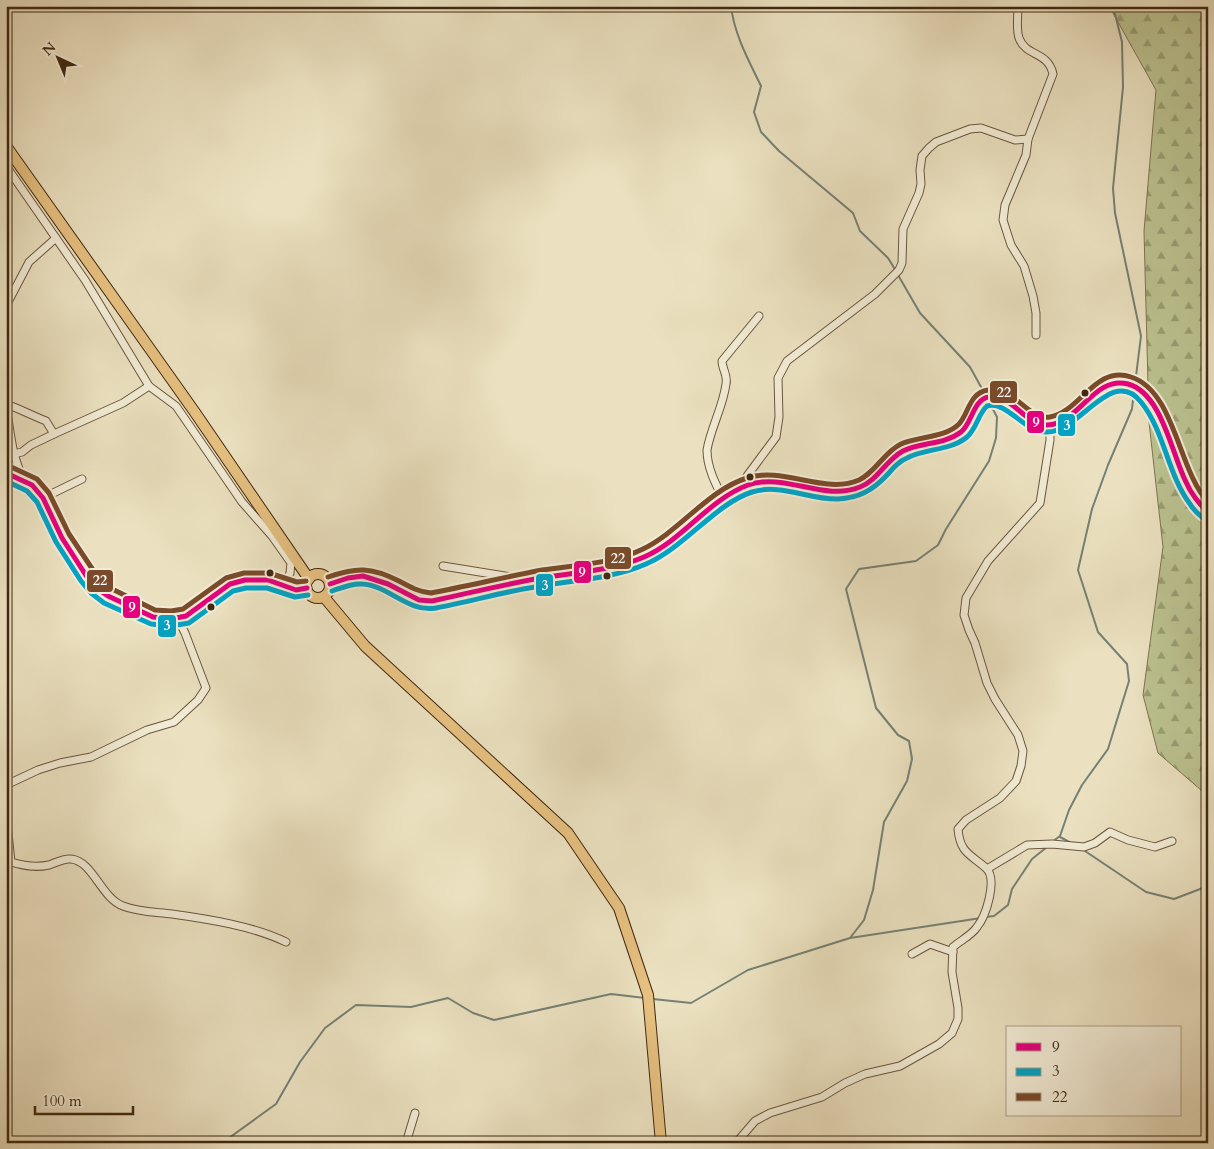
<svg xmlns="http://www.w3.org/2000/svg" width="1214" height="1149" viewBox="0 0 1214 1149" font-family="Cardo,serif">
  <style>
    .forest { fill: url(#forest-firs); stroke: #7e7550 }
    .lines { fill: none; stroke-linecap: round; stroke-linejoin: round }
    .stream { stroke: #758175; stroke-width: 2 }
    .minor-casing { stroke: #6b563d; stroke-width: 9 }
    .tertiary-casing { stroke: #6b563d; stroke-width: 11 }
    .primary-casing { stroke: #402811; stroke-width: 12 }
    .minor { stroke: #f2ecd6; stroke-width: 7 }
    .tertiary { stroke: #f2ecd6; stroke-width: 9 }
    .primary { stroke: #e6c080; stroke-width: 10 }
    .bus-1-casing { stroke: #f2ecd6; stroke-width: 9 }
    .bus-2-casing { stroke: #f2ecd6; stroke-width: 9 }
    .bus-3-casing { stroke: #f2ecd6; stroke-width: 9 }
    .bus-1 { stroke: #e5007d; stroke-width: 5 }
    .bus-2 { stroke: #03a3c5; stroke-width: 5 }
    .bus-3 { stroke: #7a4b2a; stroke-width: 5 }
    .bus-dot { fill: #402811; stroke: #f2ecd6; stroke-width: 2 }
    .line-badge { stroke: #f2ecd6; stroke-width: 2 }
    .badge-label { font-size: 14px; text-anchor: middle; font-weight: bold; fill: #fff }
  </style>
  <defs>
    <pattern id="forest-firs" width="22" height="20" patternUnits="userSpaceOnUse" patternTransform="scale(1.25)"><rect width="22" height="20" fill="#bbc290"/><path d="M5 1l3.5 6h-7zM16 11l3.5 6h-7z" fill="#999e74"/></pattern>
  </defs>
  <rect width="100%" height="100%" fill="#ebe1c0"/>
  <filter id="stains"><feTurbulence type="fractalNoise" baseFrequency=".004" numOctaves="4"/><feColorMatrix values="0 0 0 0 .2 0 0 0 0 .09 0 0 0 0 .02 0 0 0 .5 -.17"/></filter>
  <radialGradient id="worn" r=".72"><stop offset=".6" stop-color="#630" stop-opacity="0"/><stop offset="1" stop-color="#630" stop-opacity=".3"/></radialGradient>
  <path class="forest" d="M1109,6h99v790l-50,-43 -15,-58 20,-148 -14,-125 -5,-191 12,-141z"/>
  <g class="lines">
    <g class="stream">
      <path d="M731,6c3,28 18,55 30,80l-7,26 7,20 18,19 74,62 7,18 28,27 8,13"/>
      <path d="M1113,6l9,36 1,45 -10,101 2,25 26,123 -6,48"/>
      <path d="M898,275l22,38 50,54 16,29"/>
      <path d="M1060,837l11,6"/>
      <path d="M1052,842l8,-6 9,-26 13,-25 26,-36 21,-68 -2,-17 -29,-32 -20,-62 14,-61 16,-44 24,-56 2,-18"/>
      <path d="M1082,849l64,43 28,7 34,-13"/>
      <path d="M986,917l8,-1 14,-11 4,-16 20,-30 15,-12"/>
      <path d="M850,938l131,-20"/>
      <path d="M653,999l38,4 57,-33 102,-32 14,-18 9,-30 11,-68 23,-41 5,-22 -3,-18 -11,-6 -22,-27 -30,-119 13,-20 57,-8 22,-16 8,-16 43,-68 7,-23 1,-21 -9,-17"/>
      <path d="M222,1143l54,-39 24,-42 25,-34 31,-23 55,2 37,-9 25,15 21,7 117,-26 34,4"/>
    </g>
    <defs>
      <g id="minor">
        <path d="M1018,6c0,10 -2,23 1,32 7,19 29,13 34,36l-25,65 -2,16 -21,50 -2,15 8,25 13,21 9,30 3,17v22"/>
        <path d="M6,166l79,114 64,106 27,20 66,96 30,34 19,27 -1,10 -6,13"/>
        <path d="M6,306l23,-44 27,-24"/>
        <path d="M6,404c14,5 27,12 40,17l8,13"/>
        <path d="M8,419c4,25 5,40 17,63"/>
        <path d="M6,456l16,-4 9,-7 23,-11 69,-31 26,-17"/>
        <path d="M749,485l-2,-9 29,-39 3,-20 -1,-39 9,-17 88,-67 24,-24 3,-7 1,-34 16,-36 2,-9 -1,-14 2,-14 7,-8 7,-6 34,-13 11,-1 34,12 13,-1"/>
        <path d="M43,498l39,-19"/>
        <path d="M724,500c-8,-15 -17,-32 -17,-50 4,-23 16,-43 19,-66 2,-9 -4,-15 -4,-23l37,-45"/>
        <path d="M443,566l68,11 9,6"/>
        <path d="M6,760v28"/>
        <path d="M6,785l32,-15 22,-7 31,-6 56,-27 27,-8 24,-22 8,-12 -21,-55 -7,-14"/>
        <path d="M6,814l5,48c13,4 24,6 38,3 6,-2 15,-7 22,-6 22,2 30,39 52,47 15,6 33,6 49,8 36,5 81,12 114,28"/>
        <path d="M987,869l40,-24 25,-1 32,3 11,-4 15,-11 18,8 27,7 17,-6"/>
        <path d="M912,954l18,-10 23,8"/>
        <path d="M406,1143l9,-30"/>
        <path d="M736,1143l19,-22 15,-8 52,-16 23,-14 20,-9 35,-8 39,-22 13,-11 6,-14v-11l-6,-36 1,-25c7,-6 19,-12 24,-20 9,-11 21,-48 9,-59 -16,-14 -26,-15 -28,-39l8,-9 34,-22 16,-17 5,-15 2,-15 -5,-16 -23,-36 -8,-16 -12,-40 -6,-13 -5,-15 2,-17 22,-37 52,-58 10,-63v-15"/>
      </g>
      <g id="tertiary">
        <path d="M6,473l26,12 11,13 19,40 25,39 9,11 12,8 45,21 18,2 15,-3 44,-32 15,-4h23l28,10 11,-2"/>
        <path d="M330,584l18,-6 15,-2 25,8 31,16 13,1c38,-8 77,-18 115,-24 33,-6 66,-7 97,-20 36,-16 68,-57 105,-72 32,-12 81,17 112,2 17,-8 25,-28 42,-36 19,-9 40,-6 58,-19 13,-9 11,-32 28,-35 23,-3 36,29 59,28 30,-2 49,-51 81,-41 42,13 42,101 79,129"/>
      </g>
      <g id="primary">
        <path d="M6,146l188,265 115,168"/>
        <circle cx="318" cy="586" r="12"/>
        <path d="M324,597l41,49 203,187 51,75 29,87 13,148"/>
      </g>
    </defs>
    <use href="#minor" class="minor-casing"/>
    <use href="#tertiary" class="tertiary-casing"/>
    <use href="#primary" class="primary-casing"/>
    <use href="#minor" class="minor"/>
    <use href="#tertiary" class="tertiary"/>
    <use href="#primary" class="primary"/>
    <defs>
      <g id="bus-1">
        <path d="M6,473l26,12 11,13 19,40 25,39 9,11 12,8 45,21 18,2 15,-3 44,-32 15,-4h23l28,10 11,-2"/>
        <path d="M330,584l18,-6 15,-2 25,8 31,16 13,1c38,-8 77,-18 115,-24 32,-5 67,-7 97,-20 39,-17 64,-57 104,-72 37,-13 76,17 112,2 18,-7 26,-27 43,-36 18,-9 41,-6 58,-19 11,-8 12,-33 28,-35 24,-3 35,28 58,28 32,-1 47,-50 81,-41 34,9 44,71 58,98 5,12 13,21 22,31"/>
      </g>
      <g id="bus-2">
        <path d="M6,481l21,10 10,11 19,40 25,39 10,12 13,10 47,21 20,2 18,-3 44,-32 13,-3h21l28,9 13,-2"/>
        <path d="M332,591c9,-3 20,-8 30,-7 26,1 46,29 74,24 33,-6 66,-16 99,-21 37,-7 77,-8 111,-23 38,-16 69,-60 106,-72 28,-9 58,8 86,7 21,-1 35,-9 49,-24 6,-7 12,-14 20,-17 19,-10 43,-7 60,-21 10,-9 11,-23 20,-31 20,-6 37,27 60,26 33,0 65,-67 94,-30 24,30 26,71 49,102 3,5 8,10 13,14"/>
      </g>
      <g id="bus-3">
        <path d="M9,466l28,13 12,14 20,41 32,48 11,7 43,21 16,1 12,-2 43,-31 18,-5h25l28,9 9,-1"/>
        <path d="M328,577c29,-10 43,-10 71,4 11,6 20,11 32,12 37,-7 74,-16 111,-23 33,-5 70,-6 101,-21 37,-18 65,-59 104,-71 36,-12 78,17 112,2 17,-8 25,-28 42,-36 18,-8 44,-6 58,-20 10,-11 10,-31 29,-34 26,-5 40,31 62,27 30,-5 45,-52 81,-40 44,14 47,93 77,125"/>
      </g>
    </defs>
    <use href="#bus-1" class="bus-1-casing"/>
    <use href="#bus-2" class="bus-2-casing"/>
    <use href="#bus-3" class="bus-3-casing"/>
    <use href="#bus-1" class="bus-1"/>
    <use href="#bus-2" class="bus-2"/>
    <use href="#bus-3" class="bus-3"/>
  </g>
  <g class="bus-dot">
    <circle cx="1085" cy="393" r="4.5"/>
    <circle cx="750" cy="477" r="4.5"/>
    <circle cx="270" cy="573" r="4.5"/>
    <circle cx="607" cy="576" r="4.5"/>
    <circle cx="211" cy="607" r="4.5"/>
  </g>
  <g class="line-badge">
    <rect x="989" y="380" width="29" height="24" rx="5" fill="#7a4b2a"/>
    <rect x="1026" y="410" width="19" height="24" rx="5" fill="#e5007d"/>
    <rect x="1057" y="413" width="19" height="24" rx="5" fill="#03a3c5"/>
    <rect x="604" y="546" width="28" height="24" rx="5" fill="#7a4b2a"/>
    <rect x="573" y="560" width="19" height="24" rx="5" fill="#e5007d"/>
    <rect x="86" y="569" width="28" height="24" rx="5" fill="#7a4b2a"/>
    <rect x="535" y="573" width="19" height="24" rx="5" fill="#03a3c5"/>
    <rect x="122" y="595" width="19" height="24" rx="5" fill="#e5007d"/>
    <rect x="157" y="614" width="20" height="24" rx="5" fill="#03a3c5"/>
  </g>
  <g class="badge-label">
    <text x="1004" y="397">22</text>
    <text x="1036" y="427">9</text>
    <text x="1067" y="430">3</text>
    <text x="618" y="563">22</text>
    <text x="582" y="577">9</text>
    <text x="100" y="585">22</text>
    <text x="545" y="590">3</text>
    <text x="132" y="612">9</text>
    <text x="167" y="630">3</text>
  </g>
  <rect width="1214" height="1149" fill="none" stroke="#ebe1c0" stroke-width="25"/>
  <rect x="8" y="8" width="1199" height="1134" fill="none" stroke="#402811" stroke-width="2.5"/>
  <rect x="12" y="12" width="1189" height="1124" fill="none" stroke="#402811"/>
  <rect x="1006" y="1026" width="175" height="90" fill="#f2ecd6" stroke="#ab9e87"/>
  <rect x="1016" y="1043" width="25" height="8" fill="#e5007d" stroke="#ab9e87"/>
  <text x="1052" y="1052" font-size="15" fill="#402811">9</text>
  <rect x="1016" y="1068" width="25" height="8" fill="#03a3c5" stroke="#ab9e87"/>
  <text x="1052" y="1076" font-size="15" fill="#402811">3</text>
  <rect x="1016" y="1093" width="25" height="8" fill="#7a4b2a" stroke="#ab9e87"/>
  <text x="1052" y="1102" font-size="15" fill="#402811">22</text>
  <g transform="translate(58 58) rotate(316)" stroke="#f2ecd6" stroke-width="4" paint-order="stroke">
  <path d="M0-4L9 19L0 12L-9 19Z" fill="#402811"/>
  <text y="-8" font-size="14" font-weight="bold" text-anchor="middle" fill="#402811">N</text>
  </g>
  <path d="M35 1106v8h98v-8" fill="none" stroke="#402811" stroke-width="2.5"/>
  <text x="42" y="1106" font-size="15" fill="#402811" stroke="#f2ecd6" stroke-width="4" paint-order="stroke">100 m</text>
  <rect width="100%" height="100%" filter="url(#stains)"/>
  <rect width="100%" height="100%" fill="url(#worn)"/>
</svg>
